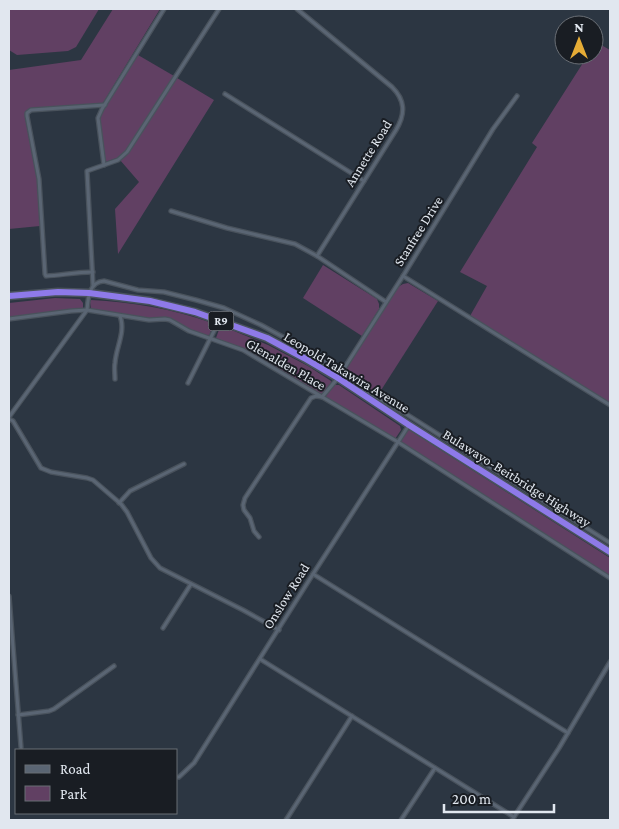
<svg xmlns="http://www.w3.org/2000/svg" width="619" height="829" viewBox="0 0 619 829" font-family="'Crimson Pro',serif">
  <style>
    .green { fill: #614063 }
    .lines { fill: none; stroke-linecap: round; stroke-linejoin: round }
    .street-casing { stroke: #49525c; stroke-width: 5.5 }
    .highway-casing { stroke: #49525c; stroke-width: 9 }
    .street { stroke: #5a6573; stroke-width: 3 }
    .highway { stroke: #8e7ae9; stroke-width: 6 }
    .labels { text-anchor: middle; stroke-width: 4; stroke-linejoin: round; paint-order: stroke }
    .shield { fill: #191d23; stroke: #a5aab2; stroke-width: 1 }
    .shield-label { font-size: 12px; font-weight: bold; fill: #e1e7ef }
    .street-label { font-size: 14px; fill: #e1e7ef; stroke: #191d23 }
  </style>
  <rect width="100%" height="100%" fill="#2c3642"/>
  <g class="green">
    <path d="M9,9h90l-23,38 -8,4 -51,4 -8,-5z"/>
    <path d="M113,9h47l-57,94 -73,6 -4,3 -1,5 12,62 3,47 -31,3v-159l72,-10z"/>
    <path d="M596,42l14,8v353l-140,-87 17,-30 -27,-14 77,-125 -5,-4 56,-88h6v-10z"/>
    <path d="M138,55l36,21 -48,75 -9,7 -12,4 -5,-44 4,-9z"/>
    <path d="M177,78l37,22 -96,154 -3,-45 24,-27 -19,-22z"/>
    <path d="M323,265l54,34 2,5v5l-17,27 -59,-38z"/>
    <path d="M408,283l30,18 -60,94 -31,-22 -1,-4 52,-82 5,-3z"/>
    <path d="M55,298l25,1 3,4v5l-2,1 -72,9v-15z"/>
    <path d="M91,300c41,2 82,9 121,23l1,2 -4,11 -20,-6 -18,-11h-22l-58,-10 -1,-7z"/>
    <path d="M222,326l46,19 40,21 23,15c0,7 -5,11 -11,14l-76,-46 -28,-11 4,-11z"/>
    <path d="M335,385h4l61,41 1,4 -6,9 -70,-42z"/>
    <path d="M408,429l202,129v19l-211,-135z"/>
  </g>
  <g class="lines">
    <defs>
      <g id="street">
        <path d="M297,9l95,78c13,13 14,26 4,43l-79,126"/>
        <path d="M225,94l139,87"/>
        <path d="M104,165l-6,-47 4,-9 62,-100"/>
        <path d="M171,211l56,17 68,16 22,12 69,46"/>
        <path d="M93,272c-16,0 -31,3 -47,4l-1,-2 -6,-95 -12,-63v-3l4,-3 74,-5"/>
        <path d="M403,276l207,129"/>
        <path d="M93,285l-6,-114 31,-11 9,-8 92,-143"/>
        <path d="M9,319l62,-8 16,-1 62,10 16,-1 5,1 19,11 54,19 155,92 212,136"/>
        <path d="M115,379c0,-5 -1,-11 0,-16 1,-16 11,-31 5,-47"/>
        <path d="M188,383l31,-62"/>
        <path d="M9,417l78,-107c1,-12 2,-28 17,-29l34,9 26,2 32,8 28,8 37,17 42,23 39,24 21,17 40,23 207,131"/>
        <path d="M9,419l4,2 28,47 10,4 36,6 6,2 28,24 6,8 24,46 9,10 83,42 36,20"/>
        <path d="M119,503l11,-12 54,-27"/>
        <path d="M259,537l-5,-6 -4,-13 -6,-8 -1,-5 2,-7 66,-100 5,-2 6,1 16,-19 65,-102 90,-147 24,-33"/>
        <path d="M313,574l255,159"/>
        <path d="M9,596l12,151"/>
        <path d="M163,628l28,-44"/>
        <path d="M260,659l254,158"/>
        <path d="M18,715l31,-4 5,-2 60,-43"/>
        <path d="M179,777l15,-14 119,-189 96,-149"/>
        <path d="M286,820l66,-104"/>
        <path d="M401,820l34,-52"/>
        <path d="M512,820l47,-72 51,-86"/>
      </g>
      <path id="highway" d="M9,296l49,-4 31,1 61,8 45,11 72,26 37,20 34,20 71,47 201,127"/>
    </defs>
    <use href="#street" class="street-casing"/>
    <use href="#highway" class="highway-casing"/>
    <use href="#street" class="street"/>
    <use href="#highway" class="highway"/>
  </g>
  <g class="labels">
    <rect class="shield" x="208.5" y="311.5" width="25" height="19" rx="4"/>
    <g class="shield-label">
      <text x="221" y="325">R9</text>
    </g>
    <g class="street-label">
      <text transform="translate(368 153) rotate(-58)" y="5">Annette Road</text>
      <text transform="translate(418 231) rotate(-58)" y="5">Stanfree Drive</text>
      <text transform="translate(286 364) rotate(30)" y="5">Glenalden Place</text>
      <text transform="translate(347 372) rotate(31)" y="5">Leopold Takawira Avenue</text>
      <text transform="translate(517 478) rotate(32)" y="5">Bulawayo-Beitbridge Highway</text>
      <text transform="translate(286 596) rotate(-58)" y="5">Onslow Road</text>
    </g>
  </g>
  <rect width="619" height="829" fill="none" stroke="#e1e7ef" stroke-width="20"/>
  <rect x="15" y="749" width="162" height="65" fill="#191d23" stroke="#696e75"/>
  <rect x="25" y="765" width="25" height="8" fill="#5a6573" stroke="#696e75"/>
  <text x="60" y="774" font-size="15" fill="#e1e7ef">Road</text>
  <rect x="25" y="786" width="25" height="15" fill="#614063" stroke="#696e75"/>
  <text x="60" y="799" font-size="15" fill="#e1e7ef">Park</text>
  <g transform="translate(579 40)"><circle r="24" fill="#191d23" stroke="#696e75"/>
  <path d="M0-4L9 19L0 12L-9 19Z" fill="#e6ac36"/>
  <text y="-8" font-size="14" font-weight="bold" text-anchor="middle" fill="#e1e7ef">N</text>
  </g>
  <path d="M444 804v8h110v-8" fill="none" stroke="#e1e7ef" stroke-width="2.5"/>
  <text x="452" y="804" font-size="15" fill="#e1e7ef" stroke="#191d23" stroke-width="4" paint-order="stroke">200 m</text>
</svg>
